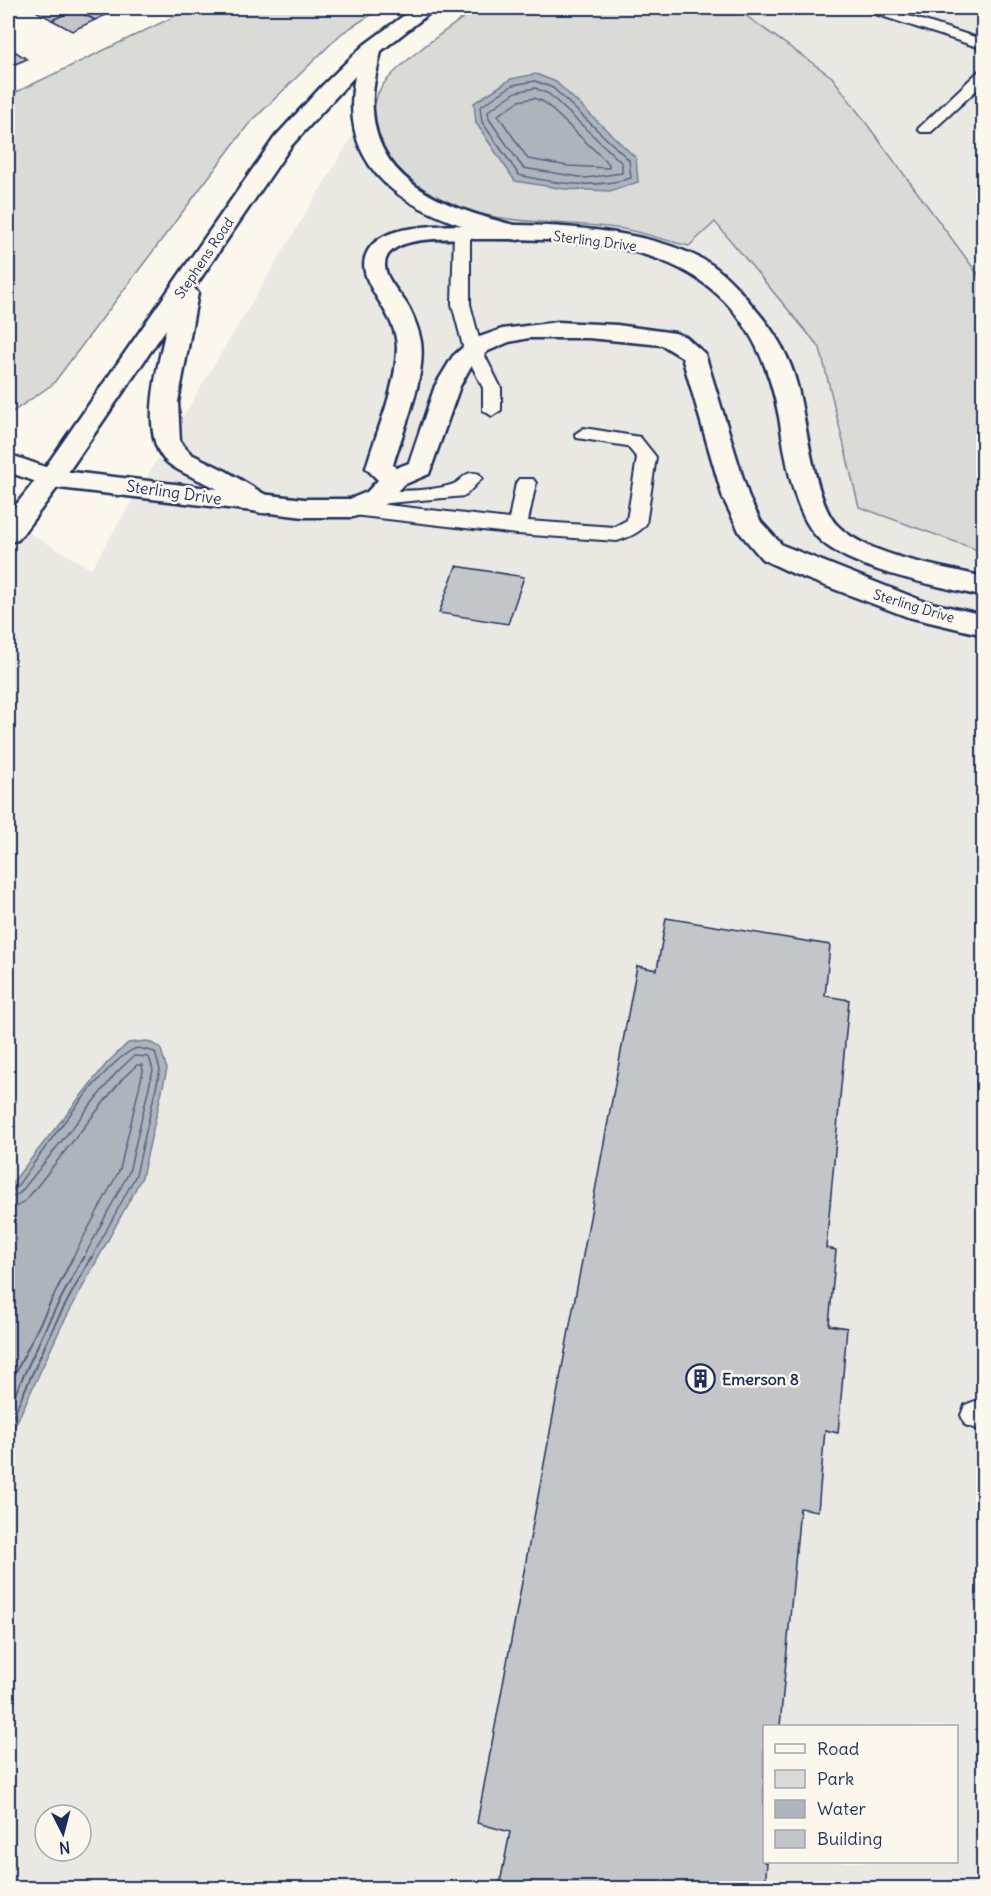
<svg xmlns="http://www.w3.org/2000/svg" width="991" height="1896" viewBox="0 0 991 1896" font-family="Delius,sans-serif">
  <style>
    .built { fill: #eae8e2; fill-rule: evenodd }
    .green { fill: #dadad7; stroke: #7a849a; stroke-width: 1.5 }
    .water { fill: #afb3bb; stroke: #747e96; stroke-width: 1.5 }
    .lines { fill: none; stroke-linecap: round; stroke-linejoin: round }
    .shore-far1 { stroke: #566483; stroke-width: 1.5 }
    .shore { stroke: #566483; stroke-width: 2 }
    .building { fill: #c3c5c9; stroke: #1b2f5e; stroke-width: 1.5 }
    .lane-casing { stroke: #1b2f5e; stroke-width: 4 }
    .street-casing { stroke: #1b2f5e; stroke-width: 5 }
    .secondary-casing { stroke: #1b2f5e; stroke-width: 5 }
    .lane { fill: #fbf7ec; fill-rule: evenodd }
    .street { fill: #fbf7ec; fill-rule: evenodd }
    .secondary { fill: #fbf7ec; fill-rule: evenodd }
    .labels { text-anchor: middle; stroke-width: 5; stroke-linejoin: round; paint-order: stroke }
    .far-street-label { font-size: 14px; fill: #1b2f5e; stroke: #fbf7ec }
    .street-label { font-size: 16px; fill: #1b2f5e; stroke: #fbf7ec }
    .poi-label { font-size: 16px; font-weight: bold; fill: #1b2f5e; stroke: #fbf7ec; text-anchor: start }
  </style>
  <rect width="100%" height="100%" fill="#fbf7ec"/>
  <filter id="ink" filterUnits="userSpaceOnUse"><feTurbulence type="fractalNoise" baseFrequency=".0167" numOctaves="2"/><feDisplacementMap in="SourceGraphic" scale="12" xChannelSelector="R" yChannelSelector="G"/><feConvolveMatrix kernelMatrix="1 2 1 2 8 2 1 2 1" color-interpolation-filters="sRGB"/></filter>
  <g filter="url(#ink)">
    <g class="built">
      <path d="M735,8h248v273l-151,-204z"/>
      <path d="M382,87l-9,24 107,104 57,9 86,5 66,17 26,-24 105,126 39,159 124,45v1336h-975v-1367l83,48zM764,1726h192v136h-192zM45,1815h36v36h-36z"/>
    </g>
    <g class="green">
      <path d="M192,8h190l-40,25 -94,92 -195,259 -45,31v-319z"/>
      <path d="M477,8h258l97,69 151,204v271l-124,-45 -39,-159 -105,-126 -26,24c-22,-5 -44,-13 -66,-17 -78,-11 -141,2 -210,-46 -19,-14 -35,-30 -38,-54 -2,-14 -2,-30 7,-43 21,-27 67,-58 95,-78z"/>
    </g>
    <g class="water">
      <path d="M536,74l20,8 80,76 2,24 -28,9 -45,-2 -50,-8 -39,-58 -2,-20 37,-24z"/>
      <path d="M147,1041l13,6 7,22 -25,108 -81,150 -53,114v-253l99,-125 21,-20z"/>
    </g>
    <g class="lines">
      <g class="shore-far1">
        <path d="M535,81l18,7 76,72 2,18c-37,11 -75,6 -112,-3l-37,-53 -2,-15 33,-22z"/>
        <path d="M535,88l14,6 73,69v10l-36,5 -63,-10 -34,-49 -1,-8 28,-19z"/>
        <path d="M534,98l10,4 65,62v4l-41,-2 -40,-7 -30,-44 21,-14z"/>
        <path d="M8,1191l7,-2c21,-28 94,-136 123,-141l17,4 5,18 -24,105 -45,84"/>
        <path d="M8,1199l12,-6 97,-121 17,-16 15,1 4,13 -24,102 -46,87"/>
        <path d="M8,1208l10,-2 9,-7 96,-121 14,-13h5l1,6 -23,98 -48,90"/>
      </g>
      <g class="shore">
        <path d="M8,1388l65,-131"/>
        <path d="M8,1409l41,-88 34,-64"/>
        <path d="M8,1427l47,-103 36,-67"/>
      </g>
    </g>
    <g class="building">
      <path d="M35,8h36l4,2 -23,10 -20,-11z"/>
      <path d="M80,8h32l5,2 -22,10 -20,-10z"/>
      <path d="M75,10l20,10 -23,11 -20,-11z"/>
      <path d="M8,47l19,12 -19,8z"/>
      <path d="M456,566l68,11 -16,47 -69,-11z"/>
      <path d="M666,918l164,27 -5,51 24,4 -23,248 10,2 -7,75 18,3 -9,105 -13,-3 -7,81 -18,-3 -20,218h-16v136h3l-2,26h-266l11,-56 -33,-9 160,-857 20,4z"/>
    </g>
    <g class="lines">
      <defs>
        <g id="lane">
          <path d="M864,8h20l100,32v9l-118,-38z"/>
          <path d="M984,70v13l-53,49h-10l-3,-3 3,-3 58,-55z"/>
          <path d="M462,227l8,5v72l12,46 19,38v22l-9,6 -9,-6v-22l-19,-38 -12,-46 2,-72z"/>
          <path d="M584,428l56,9 16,20 -10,67c-6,9 -19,14 -29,17l-100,-7 -164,-19 -7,-2 -3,-5 3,-5 28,1 -8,-6 3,-5 7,-1c23,-2 52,0 75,-7 12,-3 13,-16 28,-11l3,4 -17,18 -87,8 131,15 7,-36 3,-4h14l3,4 -8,38 86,6 13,-7 10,-62 -10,-12 -50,-8 -2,-4z"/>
          <path d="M975,1401l9,1v29l-19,-6 -4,-10 4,-10z"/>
        </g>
        <path id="street" d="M432,226c79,-3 211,-5 280,39 17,12 31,29 44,45 19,22 34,47 41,75 9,33 17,115 39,139 31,33 105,42 148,53v20c-46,-12 -135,-26 -167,-60 -25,-27 -32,-85 -38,-120 -32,-169 -156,-179 -302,-178 -21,0 -82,-5 -91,20 -6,17 16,35 23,49 5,10 10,22 12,34 5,36 -18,88 -28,123l3,3 13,-5 26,-77 18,-30 18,-16 31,-11 56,-7 59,3 58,8 11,4 19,17 44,144 12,24 21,23 141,56 61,14v20l-76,-18 -114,-43 -32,-15 -22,-26 -17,-35 -41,-141 -20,-12 -74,-7h-59l-20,4 -21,9 -17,15 -11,20 -31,88 -26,11 -18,19 -23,10 -9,3h-49l-253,-30 -43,-15v-18l46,16 250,29h46l17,-7 11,-12 -12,-12c11,-38 30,-79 31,-120 0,-40 -48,-68 -28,-99 13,-19 42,-21 63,-23z"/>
        <path id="secondary" d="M414,8h22l-55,43c-4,20 -10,40 -8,60 5,80 89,101 153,117l3,5 -3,5 -8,2c-88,-19 -184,-54 -163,-164l-64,70 -97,142 4,5 -20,109 2,40 11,12 35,17 48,29 4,6 -4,6c-19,6 -36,-11 -53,-21 -16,-10 -38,-16 -53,-28 -31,-25 -9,-101 -2,-134l-106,155 -42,56 -10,2v-27l34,-43 233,-335 47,-51 42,-41z"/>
      </defs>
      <use href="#lane" class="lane-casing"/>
      <use href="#street" class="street-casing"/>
      <use href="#secondary" class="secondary-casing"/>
      <use href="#lane" class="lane"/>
      <use href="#street" class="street"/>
      <use href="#secondary" class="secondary"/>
    </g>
  </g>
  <defs>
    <symbol id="building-ring" viewBox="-11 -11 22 22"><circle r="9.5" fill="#fbf7ec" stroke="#1b2f5e" stroke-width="1.5"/><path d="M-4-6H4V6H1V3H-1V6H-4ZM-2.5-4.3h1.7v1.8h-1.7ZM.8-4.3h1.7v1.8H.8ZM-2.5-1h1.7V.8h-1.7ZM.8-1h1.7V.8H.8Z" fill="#1b2f5e"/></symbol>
  </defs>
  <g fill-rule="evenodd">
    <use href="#building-ring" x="684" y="1362" width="33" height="33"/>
  </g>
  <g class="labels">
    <g class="far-street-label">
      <text transform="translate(595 241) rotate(7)" y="5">Sterling Drive</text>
      <text transform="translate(204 258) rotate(-56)" y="5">Stephens Road</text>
      <text transform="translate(914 606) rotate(17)" y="5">Sterling Drive</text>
    </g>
    <g class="street-label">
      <text transform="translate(174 492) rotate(8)" y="6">Sterling Drive</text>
    </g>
    <g class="poi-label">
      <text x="722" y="1385">Emerson 8</text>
    </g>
  </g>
  <rect width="991" height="1896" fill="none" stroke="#fbf7ec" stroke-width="30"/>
  <rect x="15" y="15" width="961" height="1866" fill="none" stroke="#1b2f5e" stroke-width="2" filter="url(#ink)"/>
  <rect x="763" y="1725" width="195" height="138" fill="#fbf7ec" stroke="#a1a7b3" stroke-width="1.5"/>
  <rect x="775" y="1744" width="30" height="9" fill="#fbf7ec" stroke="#a1a7b3" stroke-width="1.5"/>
  <text x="817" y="1755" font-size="18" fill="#1b2f5e">Road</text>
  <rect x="775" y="1770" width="30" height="18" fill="#dadad7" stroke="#a1a7b3" stroke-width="1.5"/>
  <text x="817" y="1785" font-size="18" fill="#1b2f5e">Park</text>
  <rect x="775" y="1800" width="30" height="18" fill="#afb3bb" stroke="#a1a7b3" stroke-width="1.5"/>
  <text x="817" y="1815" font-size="18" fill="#1b2f5e">Water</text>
  <rect x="775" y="1830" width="30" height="18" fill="#c3c5c9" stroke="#a1a7b3" stroke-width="1.5"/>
  <text x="817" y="1845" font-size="18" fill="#1b2f5e">Building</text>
  <g transform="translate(63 1833) rotate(174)"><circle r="28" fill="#fbf7ec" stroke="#a1a7b3" stroke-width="1.5"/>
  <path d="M0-4.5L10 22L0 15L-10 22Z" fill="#1b2f5e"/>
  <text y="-9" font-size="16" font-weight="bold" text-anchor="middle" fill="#1b2f5e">N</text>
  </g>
</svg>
